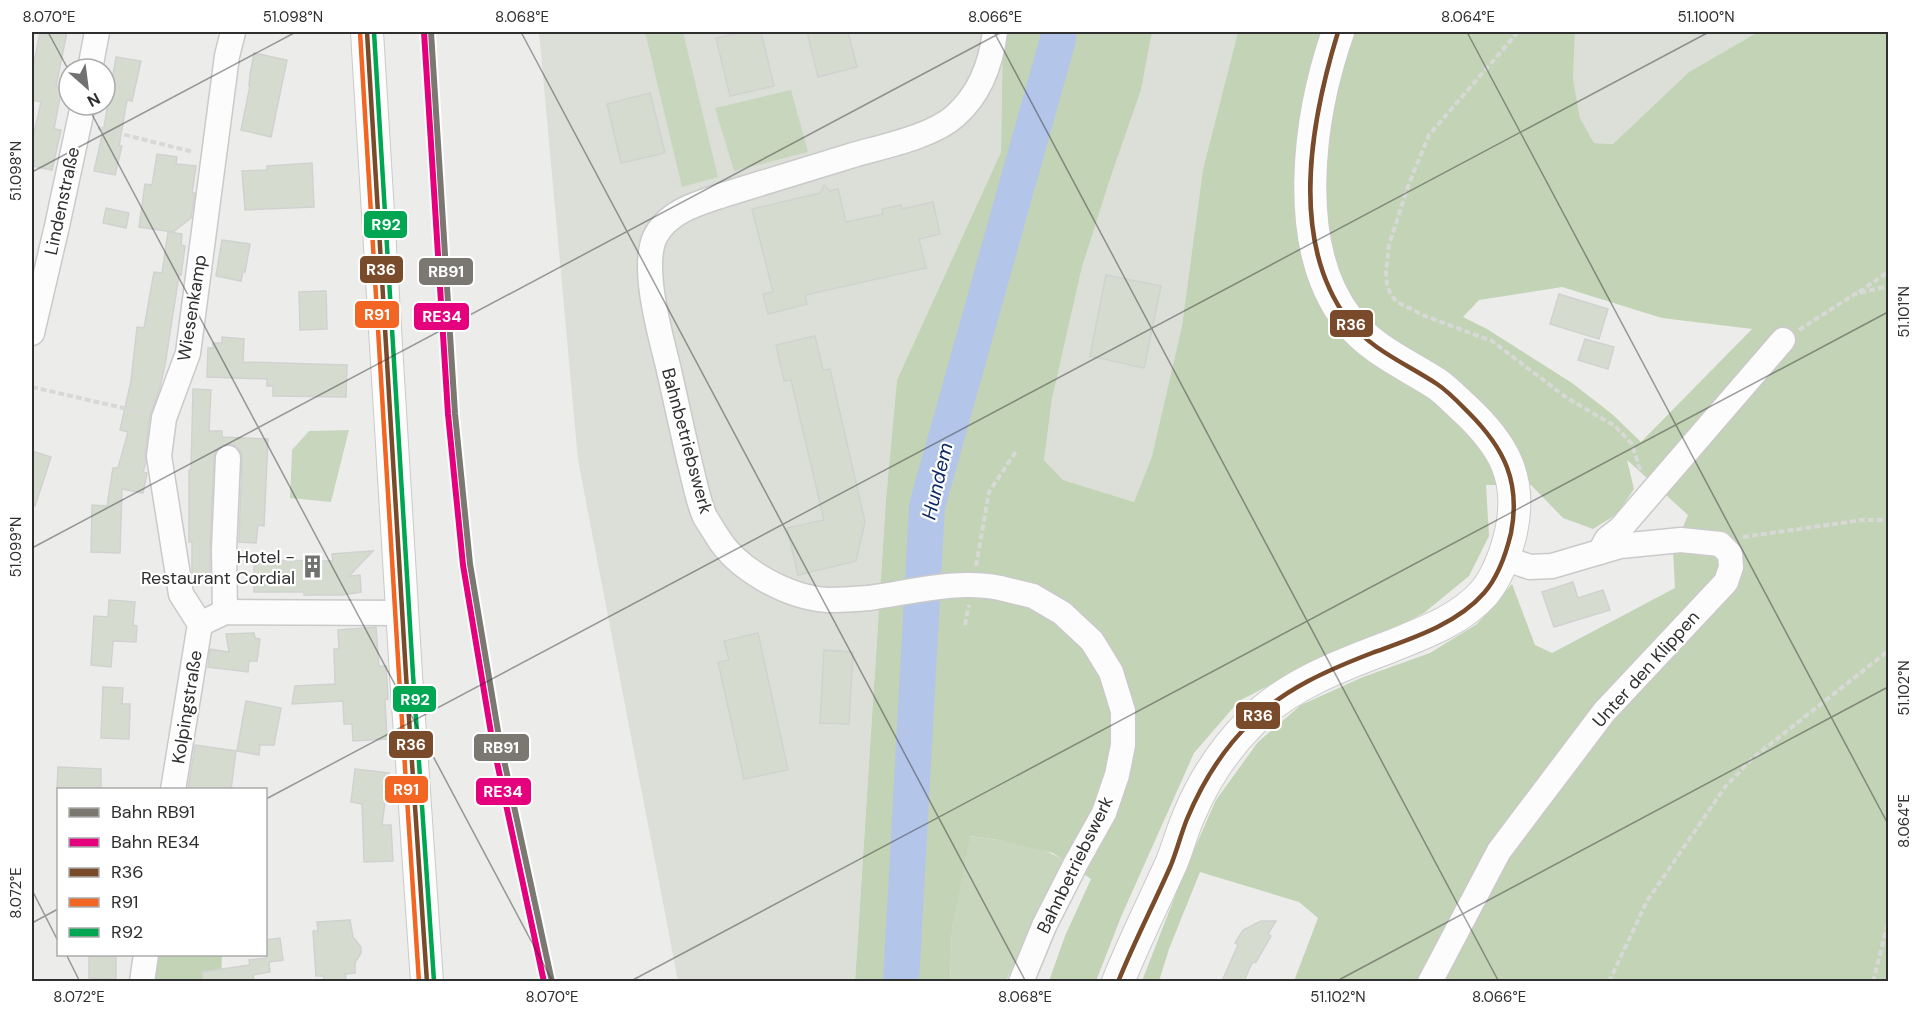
<svg xmlns="http://www.w3.org/2000/svg" width="1920" height="1013" viewBox="0 0 1920 1013" font-family="'DM Sans',sans-serif">
  <style>
    .built { fill: #dbdfd8 }
    .green { fill: #c9d6be }
    .forest { fill: #c3d3b5; fill-rule: evenodd }
    .lines { fill: none; stroke-linecap: round; stroke-linejoin: round }
    .river { stroke: #b3c6e9; stroke-width: 36 }
    .building { fill: #d6dbd0; stroke: #d0d2d0; stroke-width: 1.5 }
    .minor-casing { stroke: #c9cac9; stroke-width: 27 }
    .major-casing { stroke: #c9cac9; stroke-width: 34 }
    .path { stroke: #d8d9d7; stroke-width: 4; stroke-dasharray: 6 3; stroke-linecap: butt }
    .minor { stroke: #fcfcfc; stroke-width: 24 }
    .major { stroke: #fcfcfc; stroke-width: 32 }
    .minor-bridge-casing { stroke: #c9cac9; stroke-width: 27; stroke-linecap: butt }
    .minor-bridge { stroke: #fcfcfc; stroke-width: 24 }
    .bus-1-casing { stroke: #fff; stroke-width: 9 }
    .bus-2-casing { stroke: #fff; stroke-width: 9 }
    .bus-3-casing { stroke: #fff; stroke-width: 9 }
    .bus-1 { stroke: #7a4b2a; stroke-width: 4.5 }
    .bus-2 { stroke: #f26522; stroke-width: 4.5 }
    .bus-3 { stroke: #00a651; stroke-width: 4.5 }
    .rail-1-casing { stroke: #fff; stroke-width: 10 }
    .rail-2-casing { stroke: #fff; stroke-width: 10 }
    .rail-1 { stroke: #7b7872; stroke-width: 6 }
    .rail-2 { stroke: #e5007d; stroke-width: 6 }
    .ticks { fill: none; stroke: #2e2f2e; stroke-width: 1.5; stroke-opacity: 0.45 }
    .labels { text-anchor: middle; stroke-width: 4.5; stroke-linejoin: round; paint-order: stroke }
    .street-label { font-size: 18px; fill: #2e2f2e; stroke: #fff }
    .poi-label { font-size: 18px; fill: #2e2f2e; stroke: #fff; text-anchor: end }
    .water-label { font-size: 20px; font-style: italic; fill: #0e2a64; stroke: #fff }
    .line-badge { stroke: #fff; stroke-width: 2 }
    .badge-label { font-size: 16px; text-anchor: middle; font-weight: bold; fill: #fff }
    .neatline { fill: none; stroke: #2e2f2e; stroke-width: 2 }
    .ticks-label { font-size: 15px; text-anchor: middle; fill: #2e2f2e }
  </style>
  <rect width="100%" height="100%" fill="#ecedeb"/>
  <g class="built">
    <path d="M539,32h464l-2,120 -104,228 -11,119 -31,482h-177l-100,-521z"/>
    <path d="M1152,32h86l-35,137 -21,157 -30,130 -18,46 -71,-22 -19,-20 8,-61 30,-132 29,-91 30,-86z"/>
    <path d="M1575,32h183l-69,40 -76,72 -19,-1 -14,-25 -7,-39z"/>
  </g>
  <g class="green">
    <path d="M645,32h38l35,145 -36,10z"/>
    <path d="M791,90l17,62 -74,19 -19,-63z"/>
    <path d="M349,430l-18,72 -41,-4 2,-48 17,-19z"/>
    <path d="M969,836c30,4 71,8 96,25l-59,120 -56,1 2,-52z"/>
  </g>
  <g class="forest">
    <path d="M1003,32h149l-11,58 -30,86 -29,91 -30,132 -8,61 19,20 71,22 18,-46 30,-130 21,-157 35,-137h337l-2,47 7,39 14,25 19,1 76,-72 69,-40h130v949h-594l24,-63 -19,-16 -99,-30 -31,77 -10,32h-17l44,-113 30,-68 42,-58 43,-37 62,-28 67,-24 47,-29 35,-40 23,61 17,8 123,-65 -2,-37 15,-36 -61,-55 7,29 -17,25 -24,15 -30,-11 -32,-33h-45l3,51 -20,40 -45,37 -41,21 -77,32 -67,35 -45,52 -73,164 -25,64h-47l16,-45 26,-57 -38,-26 -54,-13 -29,-4 -18,94 -2,51 -95,1 31,-483 11,-119 104,-228zM1562,287l100,31 90,11 -111,113 -29,-28 -40,-31 -85,-54 -24,-12 16,-17z"/>
    <path d="M155,955h67l-1,26 -70,1z"/>
  </g>
  <g class="lines">
    <path class="river" d="M901,982l26,-476 131,-467v-7"/>
  </g>
  <g class="building">
    <path d="M40,32h27l-11,54 6,1 -8,42 7,1 -9,40 -20,-4v-33h2l7,-31 -9,-2v-27z"/>
    <path d="M744,32h17l13,54 -44,10 -14,-58z"/>
    <path d="M807,32h41l9,35 -39,10z"/>
    <path d="M254,53l33,7 -16,77 -30,-7 9,-44h-1l1,-11z"/>
    <path d="M116,57l25,4 -9,40 -5,-1 -8,46h3l-7,29 -21,-4 10,-44z"/>
    <path d="M650,93l15,60 -44,10 -14,-59z"/>
    <path d="M157,154l20,3 -1,7 20,2 -4,27h3l-4,25 -18,14 -34,-5 6,-43 7,1z"/>
    <path d="M312,163l2,44 -69,3 -3,-39 25,-1v-4z"/>
    <path d="M824,185l6,6 8,-2 8,33 37,-8 -1,-5 19,-4 1,4 31,-7 7,32 -21,5 7,29 -121,27 2,9 -39,10 -5,-20 10,-2 -21,-83 68,-16z"/>
    <path d="M106,208l23,5 -3,15 -23,-5z"/>
    <path d="M168,232l14,2 -1,11 4,1 -4,29h-2l-14,90 -5,22 -10,29 -5,38 1,8 -3,10 4,1 -4,20 -21,-4 -2,64 -29,-1 1,-47 15,1 6,-38h5l10,-36 -8,-2 11,-49 6,-54 7,1 10,-56 8,1z"/>
    <path d="M222,240l28,4 -5,28h-2l-2,9 -25,-5z"/>
    <path d="M1106,275l55,11 -17,82 -54,-12z"/>
    <path d="M326,291l1,38 -27,1 -1,-38z"/>
    <path d="M1559,294l49,15 -9,30 -49,-15z"/>
    <path d="M815,336l8,34 7,-1 35,153 -9,39 -58,14 -11,-47 37,-8 -33,-140 -7,1 -8,-36z"/>
    <path d="M222,337l22,2 -1,23 104,3 -1,32 -73,-1v-10h-6v-7l-60,-2 1,-29h5v-5h9z"/>
    <path d="M1585,339l29,8 -6,22 -30,-9z"/>
    <path d="M193,389l18,1 -2,41h13v6l46,2 -4,87 -6,-1 -2,18 -17,-1 3,-83 -1,-7 -5,-6 -7,-2 -7,1 -6,6 -2,6 -4,91v32h-17l-1,-9v-29h-3v-72h2z"/>
    <path d="M32,451l19,6 -16,49h-3z"/>
    <path d="M373,551l-24,25 11,-1 1,17 -19,3h-38v-3h-50v-32l79,1 -1,-7z"/>
    <path d="M1573,582l5,16 25,-8 7,20 -56,17 -12,-35z"/>
    <path d="M109,600l26,2 -2,23 4,1 -1,16 -23,-1 -2,26 -20,-2 3,-49 14,1z"/>
    <path d="M376,627l3,39h7l2,33 -3,1 2,39 -34,2 -1,-17h-8l-1,-23 -51,3 3,-18 40,-2 -1,-35h5l-1,-19z"/>
    <path d="M254,633l1,5 5,1 -3,22h-8l-1,11 -40,-5 2,-18 19,3 -3,-18z"/>
    <path d="M758,633l30,137 -44,9 -26,-117 11,-2 -5,-19z"/>
    <path d="M824,650l29,2 -4,72 -29,-1z"/>
    <path d="M103,687l20,1 -1,16h8l-1,35 -28,-1z"/>
    <path d="M246,701l35,7 -7,37h-14l-1,10 -22,-4z"/>
    <path d="M195,745l41,6 -5,38h-43z"/>
    <path d="M58,767l43,2v20h-44z"/>
    <path d="M355,769l34,4 -7,52h9l2,36 -29,1 -2,-58 -11,-2z"/>
    <path d="M350,920l3,17 8,10v6l-6,10v10l-10,1 1,6 -22,1v-5h-8l-3,-45h5l-1,-9z"/>
    <path d="M1261,921h15l-8,13 3,2 -15,26 -4,1 -8,18h-22l16,-36 -3,-2 8,-13z"/>
    <path d="M280,938l3,22 -14,2 1,10 -17,3 1,6h-51l-1,-9 48,-7 -1,-5 17,-2v-18z"/>
    <path d="M89,954h27v25l-27,-1z"/>
  </g>
  <g class="lines">
    <defs>
      <g id="minor">
        <path d="M233,32l-6,24 -39,297 -24,65 -5,38 22,138 19,30 25,-12 177,1"/>
        <path d="M90,69l7,-37"/>
        <path d="M32,333l25,-107 26,-121"/>
        <path d="M1600,552l7,-13 13,-10 163,-189"/>
        <path d="M1000,588l33,8 29,17 30,28 19,31 12,39v34l-6,30 -13,38 -28,50 -32,63 -23,56"/>
        <path d="M869,598c-13,1 -27,2 -41,2 -39,-2 -91,-30 -111,-64 -4,-6 -8,-13 -12,-19 -8,-18 -11,-39 -16,-57 -7,-31 -14,-63 -21,-94 -8,-32 -27,-99 -13,-129 13,-26 44,-34 68,-42 42,-13 84,-26 127,-39 30,-9 82,-19 105,-40 25,-22 36,-52 40,-84"/>
        <path d="M225,612l-1,-63 4,-91"/>
        <path d="M173,790l27,-166"/>
        <path d="M142,982l4,-28"/>
        <path d="M1430,982l69,-131 105,-139 122,-130 5,-15 -1,-13 -10,-10 -39,-4 -61,6 -68,20 -22,1 -27,-9"/>
      </g>
      <g id="major">
        <path d="M367,32l39,643 21,307"/>
        <path d="M1118,982c16,-40 35,-78 53,-118 7,-16 11,-34 19,-51 14,-33 35,-65 61,-91 37,-37 90,-57 138,-75 34,-14 70,-26 95,-54 14,-17 22,-40 27,-61 12,-54 -8,-88 -47,-124 -9,-8 -17,-17 -27,-24 -31,-20 -65,-34 -89,-64 -58,-75 -39,-205 -10,-288"/>
      </g>
    </defs>
    <use href="#minor" class="minor-casing"/>
    <use href="#major" class="major-casing"/>
    <g class="path">
      <path d="M1518,32l-89,103 -21,51 -19,59 -3,27 1,13 4,10 6,7 28,14 67,25 75,57 48,28 17,18 9,29"/>
      <path d="M98,128l95,24"/>
      <path d="M1859,292l29,-20"/>
      <path d="M1799,330l56,-36 33,-8"/>
      <path d="M32,387l113,26"/>
      <path d="M1743,537l119,-17h26"/>
      <path d="M976,566l13,-74 28,-42"/>
      <path d="M965,625l4,-20"/>
      <path d="M1609,982l38,-81 78,-114 29,-30 134,-106"/>
      <path d="M1873,982l15,-60"/>
    </g>
    <use href="#minor" class="minor"/>
    <use href="#major" class="major"/>
    <defs>
      <path id="minor-bridge" d="M869,598c43,-6 88,-19 131,-10"/>
    </defs>
    <use href="#minor-bridge" class="minor-bridge-casing"/>
    <use href="#minor-bridge" class="minor-bridge"/>
    <defs>
      <g id="bus-1">
        <path d="M367,32l39,643 21,307"/>
        <path d="M1118,982c16,-40 36,-78 53,-117 6,-15 10,-31 16,-46 15,-36 36,-70 64,-97 33,-33 77,-52 121,-69 38,-14 84,-28 112,-60 14,-16 22,-39 27,-60 10,-51 -7,-85 -42,-120 -10,-10 -20,-21 -32,-29 -30,-20 -66,-34 -89,-64 -60,-80 -37,-200 -10,-288"/>
      </g>
      <path id="bus-2" d="M360,32l39,643 20,307"/>
      <path id="bus-3" d="M374,32l39,643 21,306"/>
    </defs>
    <use href="#bus-1" class="bus-1-casing"/>
    <use href="#bus-2" class="bus-2-casing"/>
    <use href="#bus-3" class="bus-3-casing"/>
    <use href="#bus-1" class="bus-1"/>
    <use href="#bus-2" class="bus-2"/>
    <use href="#bus-3" class="bus-3"/>
    <defs>
      <path id="rail-1" d="M431,32l24,382 15,150 29,173 53,245"/>
      <path id="rail-2" d="M424,32l24,382 15,151 29,174 52,243"/>
    </defs>
    <use href="#rail-1" class="rail-1-casing"/>
    <use href="#rail-2" class="rail-2-casing"/>
    <use href="#rail-1" class="rail-1"/>
    <use href="#rail-2" class="rail-2"/>
  </g>
  <path class="ticks" d="M48,32l21,39M521,32l505,950M994,32l505,950M1467,32l421,792M87,105l466,877M32,172l264,-140M32,548l970,-516M266,799l1443,-767M32,890l26,51M32,923l26,-14M66,954l14,28M629,982l1259,-670M1335,982l553,-295"/>
  <defs>
    <symbol id="building-bare" viewBox="-9 -9 18 18"><path d="M-4-6H4V6H1V3H-1V6H-4ZM-2.5-4.3h1.7v1.8h-1.7ZM.8-4.3h1.7v1.8H.8ZM-2.5-1h1.7V.8h-1.7ZM.8-1h1.7V.8H.8Z" fill="#707270" stroke="#fff" stroke-width="2.5" paint-order="stroke"/></symbol>
  </defs>
  <g fill-rule="evenodd">
    <use href="#building-bare" x="296" y="550" width="33" height="33"/>
  </g>
  <g class="labels">
    <g class="street-label">
      <text transform="translate(62 201) rotate(-78)" y="6">Lindenstraße</text>
      <text transform="translate(192 308) rotate(-81)" y="6">Wiesenkamp</text>
      <text transform="translate(687 441) rotate(75)" y="6">Bahnbetriebswerk</text>
      <text transform="translate(1646 669) rotate(-48)" y="6">Unter den Klippen</text>
      <text transform="translate(187 707) rotate(-81)" y="6">Kolpingstraße</text>
      <text transform="translate(1075 865) rotate(-64)" y="6">Bahnbetriebswerk</text>
    </g>
    <g class="poi-label">
      <text x="295" y="563">Hotel -<tspan x="295" dy="21">Restaurant Cordial</tspan></text>
    </g>
    <g class="water-label">
      <text transform="translate(937 481) rotate(-77)" y="7">Hundem</text>
    </g>
  </g>
  <g class="line-badge">
    <rect x="363" y="210" width="45" height="29" rx="6" fill="#00a651"/>
    <rect x="359" y="255" width="45" height="29" rx="6" fill="#7a4b2a"/>
    <rect x="418" y="257" width="56" height="29" rx="6" fill="#7b7872"/>
    <rect x="354" y="300" width="46" height="29" rx="6" fill="#f26522"/>
    <rect x="413" y="302" width="57" height="29" rx="6" fill="#e5007d"/>
    <rect x="1329" y="309" width="45" height="29" rx="6" fill="#7a4b2a"/>
    <rect x="392" y="685" width="45" height="28" rx="6" fill="#00a651"/>
    <rect x="1235" y="701" width="46" height="29" rx="6" fill="#7a4b2a"/>
    <rect x="388" y="730" width="46" height="29" rx="6" fill="#7a4b2a"/>
    <rect x="473" y="733" width="57" height="29" rx="6" fill="#7b7872"/>
    <rect x="384" y="775" width="45" height="29" rx="6" fill="#f26522"/>
    <rect x="475" y="777" width="57" height="29" rx="6" fill="#e5007d"/>
  </g>
  <g class="badge-label">
    <text x="386" y="230">R92</text>
    <text x="381" y="275">R36</text>
    <text x="446" y="277">RB91</text>
    <text x="377" y="320">R91</text>
    <text x="442" y="322">RE34</text>
    <text x="1351" y="330">R36</text>
    <text x="415" y="705">R92</text>
    <text x="1258" y="721">R36</text>
    <text x="411" y="750">R36</text>
    <text x="501" y="753">RB91</text>
    <text x="406" y="795">R91</text>
    <text x="503" y="797">RE34</text>
  </g>
  <rect width="1920" height="1013" fill="none" stroke="#ffffff" stroke-width="66"/>
  <rect x="57" y="788" width="210" height="168" fill="#ffffff" stroke="#abacab" stroke-width="1.5"/>
  <rect x="69" y="808" width="30" height="9" fill="#7b7872" stroke="#abacab" stroke-width="1.5"/>
  <text x="111" y="818" font-size="18" fill="#2e2f2e">Bahn RB91</text>
  <rect x="69" y="838" width="30" height="9" fill="#e5007d" stroke="#abacab" stroke-width="1.5"/>
  <text x="111" y="848" font-size="18" fill="#2e2f2e">Bahn RE34</text>
  <rect x="69" y="868" width="30" height="9" fill="#7a4b2a" stroke="#abacab" stroke-width="1.5"/>
  <text x="111" y="878" font-size="18" fill="#2e2f2e">R36</text>
  <rect x="69" y="898" width="30" height="9" fill="#f26522" stroke="#abacab" stroke-width="1.5"/>
  <text x="111" y="908" font-size="18" fill="#2e2f2e">R91</text>
  <rect x="69" y="928" width="30" height="9" fill="#00a651" stroke="#abacab" stroke-width="1.5"/>
  <text x="111" y="938" font-size="18" fill="#2e2f2e">R92</text>
  <g transform="translate(87 87) rotate(152)"><circle r="28" fill="#ffffff" stroke="#abacab" stroke-width="1.5"/>
  <path d="M0-4.5L10 22L0 15L-10 22Z" fill="#707270"/>
  <text y="-9" font-size="16" font-weight="bold" text-anchor="middle" fill="#2e2f2e">N</text>
  </g>
  <rect x="33" y="33" width="1854" height="947" class="neatline"/>
  <g class="ticks-label">
    <text x="49" y="22">8.070°E</text>
    <text x="293" y="22">51.098°N</text>
    <text x="522" y="22">8.068°E</text>
    <text x="995" y="22">8.066°E</text>
    <text x="1468" y="22">8.064°E</text>
    <text x="1706" y="22">51.100°N</text>
    <text transform="translate(16 171) rotate(-90)" y="5">51.098°N</text>
    <text transform="translate(1904 312) rotate(-90)" y="5">51.101°N</text>
    <text transform="translate(16 547) rotate(-90)" y="5">51.099°N</text>
    <text transform="translate(1904 688) rotate(-90)" y="5">51.102°N</text>
    <text transform="translate(1904 821) rotate(-90)" y="5">8.064°E</text>
    <text transform="translate(16 893) rotate(-90)" y="5">8.072°E</text>
    <text x="79" y="1002">8.072°E</text>
    <text x="552" y="1002">8.070°E</text>
    <text x="1025" y="1002">8.068°E</text>
    <text x="1338" y="1002">51.102°N</text>
    <text x="1499" y="1002">8.066°E</text>
  </g>
</svg>
